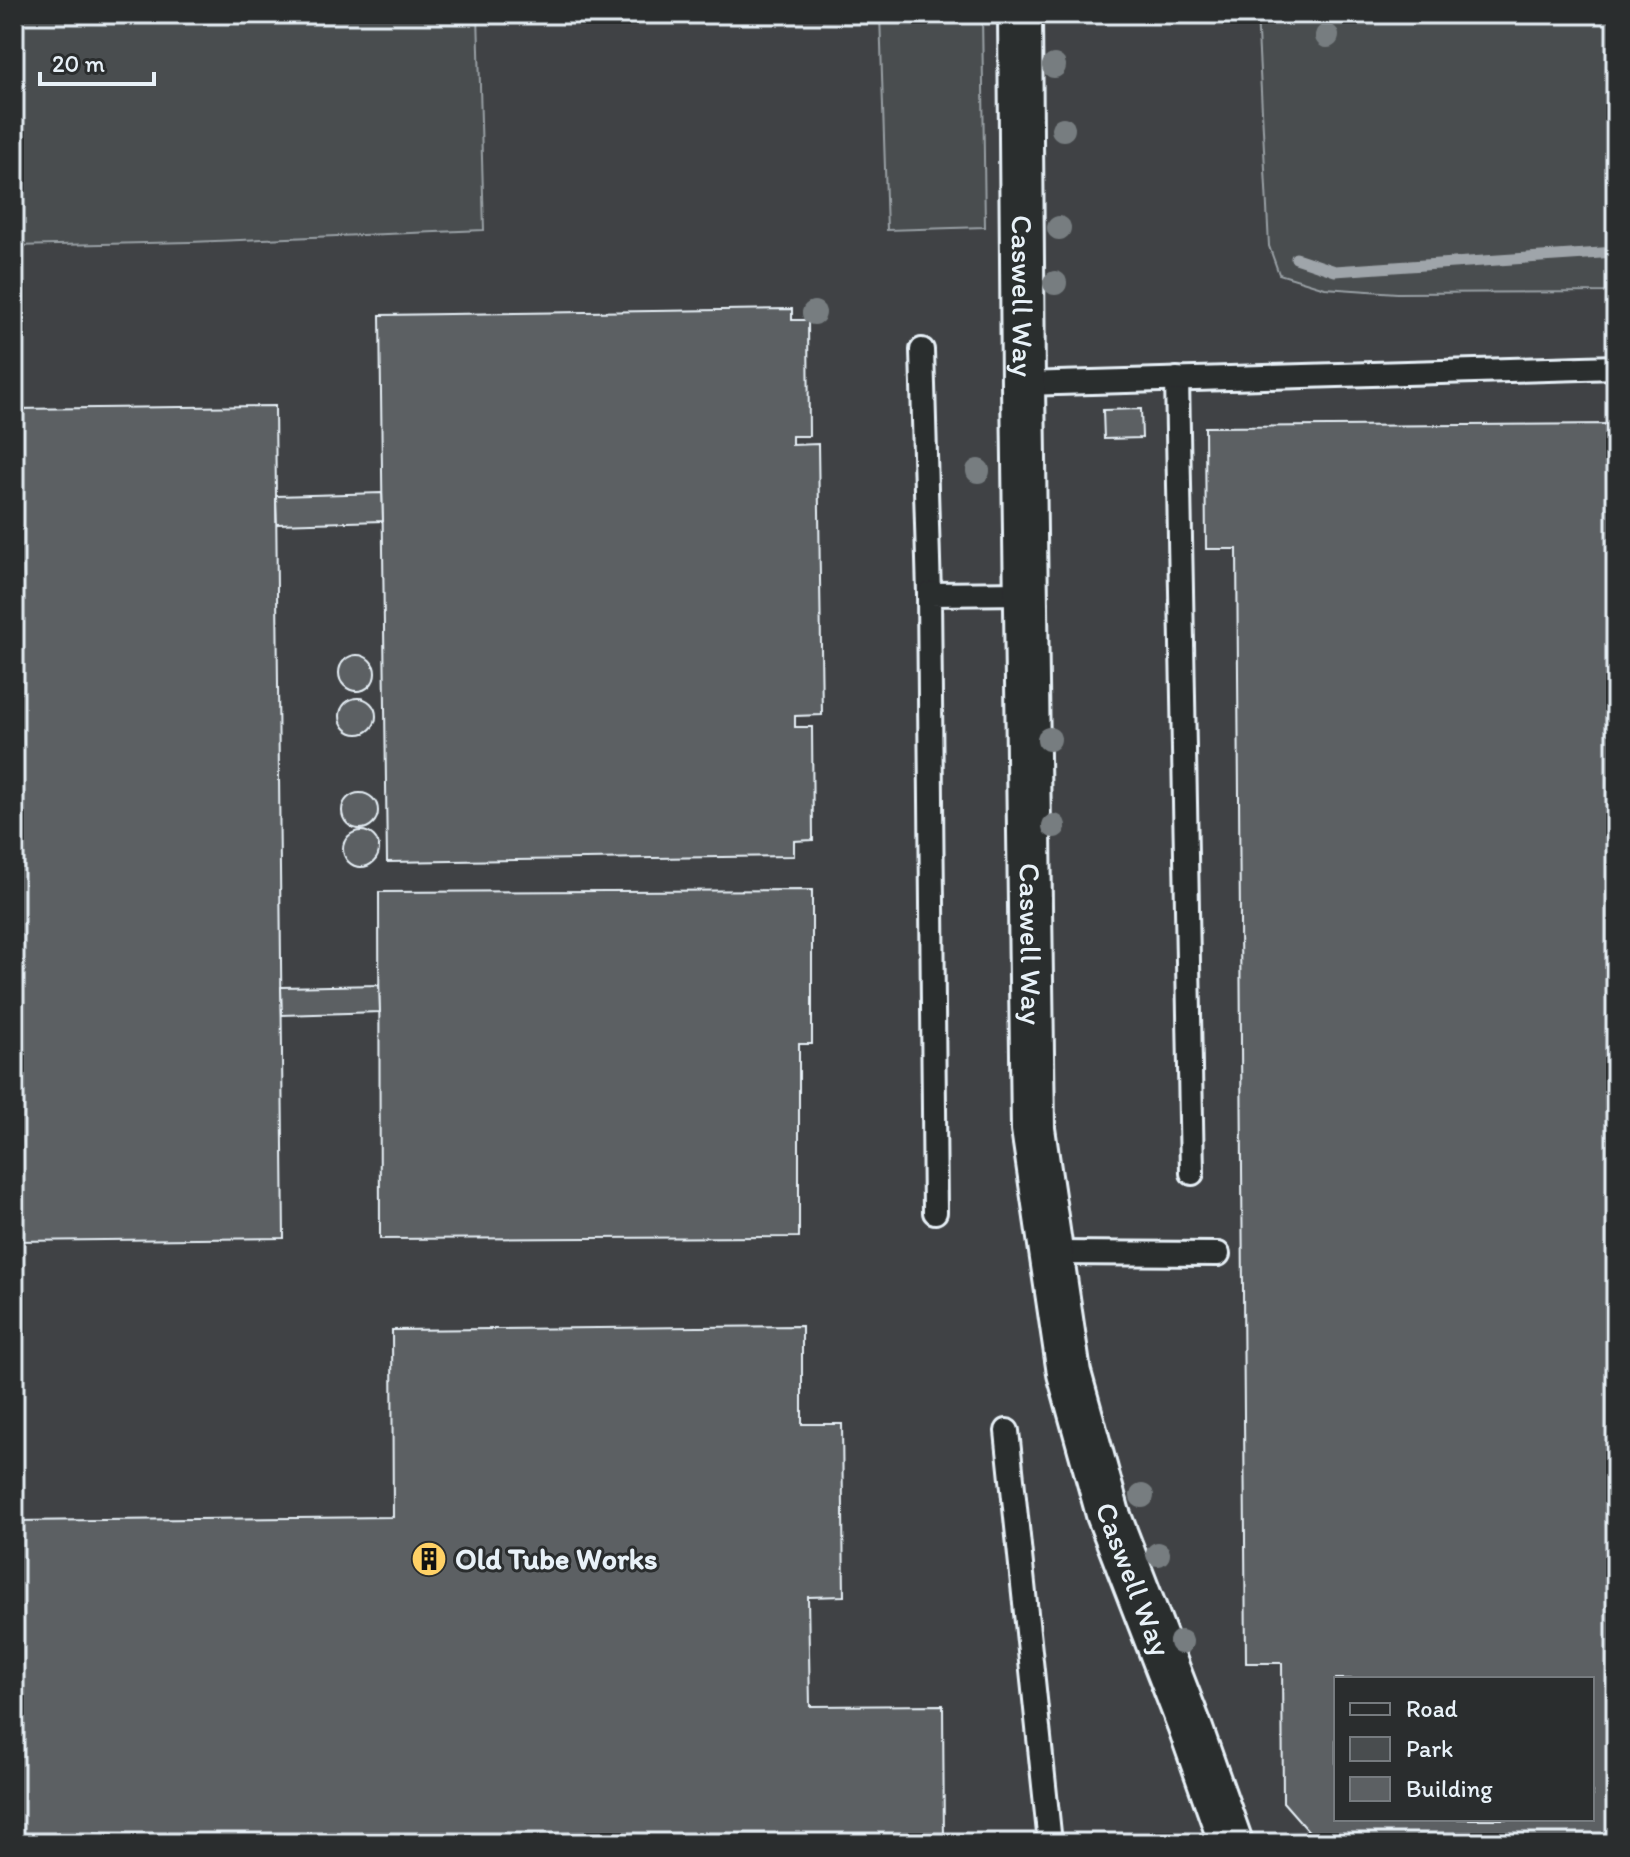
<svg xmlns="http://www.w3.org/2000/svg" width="1630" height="1857" viewBox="0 0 1630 1857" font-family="Itim,sans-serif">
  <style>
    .built { fill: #3f4244; fill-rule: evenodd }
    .green { fill: #494d4f; stroke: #989fa4; stroke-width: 2 }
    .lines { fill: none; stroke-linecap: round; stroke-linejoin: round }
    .stream { stroke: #9fa5aa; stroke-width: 11 }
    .building { fill: #5c6063; stroke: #e8f1f8; stroke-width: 2; fill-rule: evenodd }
    .lane-casing { stroke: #e8f1f8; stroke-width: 28 }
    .street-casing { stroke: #e8f1f8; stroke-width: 48 }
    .lane { stroke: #2a2d2e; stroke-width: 22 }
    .street { stroke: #2a2d2e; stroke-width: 42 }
    .tree { fill: #777d80 }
    .labels { text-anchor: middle; stroke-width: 6; stroke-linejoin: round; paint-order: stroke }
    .street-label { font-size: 30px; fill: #e8f1f8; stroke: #2a2d2e }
    .poi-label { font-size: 30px; font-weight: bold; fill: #e8f1f8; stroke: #2a2d2e; text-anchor: start }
  </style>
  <rect width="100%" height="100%" fill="#323536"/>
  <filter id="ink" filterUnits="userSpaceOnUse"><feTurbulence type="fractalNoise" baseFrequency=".0125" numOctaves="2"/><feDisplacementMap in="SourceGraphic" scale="16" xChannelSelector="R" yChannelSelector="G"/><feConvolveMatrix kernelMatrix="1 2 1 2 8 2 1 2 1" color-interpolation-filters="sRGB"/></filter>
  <g filter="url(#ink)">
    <path class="built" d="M14,14h1602v1829h-1602zM1336,1679h256v140h-256z"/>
    <g class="green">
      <path d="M14,14h464l6,216 -294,12 -176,4z"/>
      <path d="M880,14h102l3,213 -98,3z"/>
      <path d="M1257,14h359v278l-219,1 -72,-5 -46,-14 -10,-28z"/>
    </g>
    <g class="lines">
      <path class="stream" d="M1296,258l39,13 281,-19"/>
    </g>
    <g class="building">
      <path d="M792,309v11h16l1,116h-17v9l26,-1 4,271 -27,1v11h17l1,113 -19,1v15l-407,6 -7,-547z"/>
      <path d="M275,406l9,832 -270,3v-832z"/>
      <path d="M1141,409l1,29 -38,1 -1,-29z"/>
      <path d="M1616,424v1416l-298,2 -35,-40 -1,-139h-36l-9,-1114h-31l-1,-122zM1336,1679h256v140h-256z"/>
      <path d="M382,493l1,28 -106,3 -1,-28z"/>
      <circle cx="357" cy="673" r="18"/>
      <circle cx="358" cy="716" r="18"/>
      <circle cx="360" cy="811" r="18"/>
      <circle cx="361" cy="849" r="18"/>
      <path d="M812,890v154h-13v193l-419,2 -1,-347z"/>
      <path d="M379,985l1,27 -98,3 -1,-28z"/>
      <path d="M802,1326v98h40l2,172 -36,1 2,109 133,-1 1,138h-930v-322l379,-4 -1,-187z"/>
      <path d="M944,1838l100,5h-100z"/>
    </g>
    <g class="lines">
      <defs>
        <g id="lane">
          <path d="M922,350l7,244"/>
          <path d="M1177,379l15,794"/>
          <path d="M1023,384l593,-17"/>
          <path d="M935,1212l-6,-618 97,-1"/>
          <path d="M1051,1253l167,1"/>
          <path d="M1007,1431l43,412"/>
        </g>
        <g id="street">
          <path id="s1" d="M1020,14l3,370 10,745 36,244 39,141 81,210 42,119"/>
        </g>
      </defs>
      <use href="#lane" class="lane-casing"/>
      <use href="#street" class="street-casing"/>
      <use href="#lane" class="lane"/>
      <use href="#street" class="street"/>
    </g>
    <g class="tree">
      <circle cx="1327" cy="36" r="12"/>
      <circle cx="1054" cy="66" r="12"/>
      <circle cx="1063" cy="129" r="12"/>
      <circle cx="1059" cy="228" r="12"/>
      <circle cx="1055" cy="283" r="12"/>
      <circle cx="814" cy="313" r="12"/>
      <circle cx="978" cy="471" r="12"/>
      <circle cx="1049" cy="739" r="12"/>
      <circle cx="1054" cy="826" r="12"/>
      <circle cx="1142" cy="1496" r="12"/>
      <circle cx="1158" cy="1554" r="12"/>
      <circle cx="1181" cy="1642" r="12"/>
    </g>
  </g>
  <defs>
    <symbol id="building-disc" viewBox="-11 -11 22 22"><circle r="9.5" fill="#ffd166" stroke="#2a2d2e"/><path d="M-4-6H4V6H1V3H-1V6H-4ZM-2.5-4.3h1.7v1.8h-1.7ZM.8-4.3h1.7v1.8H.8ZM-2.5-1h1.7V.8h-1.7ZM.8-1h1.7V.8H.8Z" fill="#111"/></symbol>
  </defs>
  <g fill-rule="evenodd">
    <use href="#building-disc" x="409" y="1539" width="40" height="40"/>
  </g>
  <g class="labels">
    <g class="street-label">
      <text dy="10" stroke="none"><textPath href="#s1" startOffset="282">Caswell Way</textPath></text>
      <text dy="10" stroke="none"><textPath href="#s1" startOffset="930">Caswell Way</textPath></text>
      <text dy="10" stroke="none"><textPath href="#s1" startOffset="1578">Caswell Way</textPath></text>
    </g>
    <g class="poi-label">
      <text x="455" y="1569">Old Tube Works</text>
    </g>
  </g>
  <rect width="1630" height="1857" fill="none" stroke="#2a2d2e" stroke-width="48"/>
  <rect x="24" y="24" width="1582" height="1809" fill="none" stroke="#e8f1f8" stroke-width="3" filter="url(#ink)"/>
  <rect x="1334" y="1677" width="260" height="144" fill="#2a2d2e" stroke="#767b7f" stroke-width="2"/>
  <rect x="1350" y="1703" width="40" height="12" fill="#2a2d2e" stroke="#767b7f" stroke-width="2"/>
  <text x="1406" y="1717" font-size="24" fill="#e8f1f8">Road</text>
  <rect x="1350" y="1737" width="40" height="24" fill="#494d4f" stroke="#767b7f" stroke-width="2"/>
  <text x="1406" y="1757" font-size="24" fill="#e8f1f8">Park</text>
  <rect x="1350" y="1777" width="40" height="24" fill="#5c6063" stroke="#767b7f" stroke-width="2"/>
  <text x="1406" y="1797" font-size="24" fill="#e8f1f8">Building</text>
  <path d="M40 72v12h114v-12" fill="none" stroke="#e8f1f8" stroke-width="4"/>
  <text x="52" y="72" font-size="24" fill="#e8f1f8" stroke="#2a2d2e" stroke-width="6" paint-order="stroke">20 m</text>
</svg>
